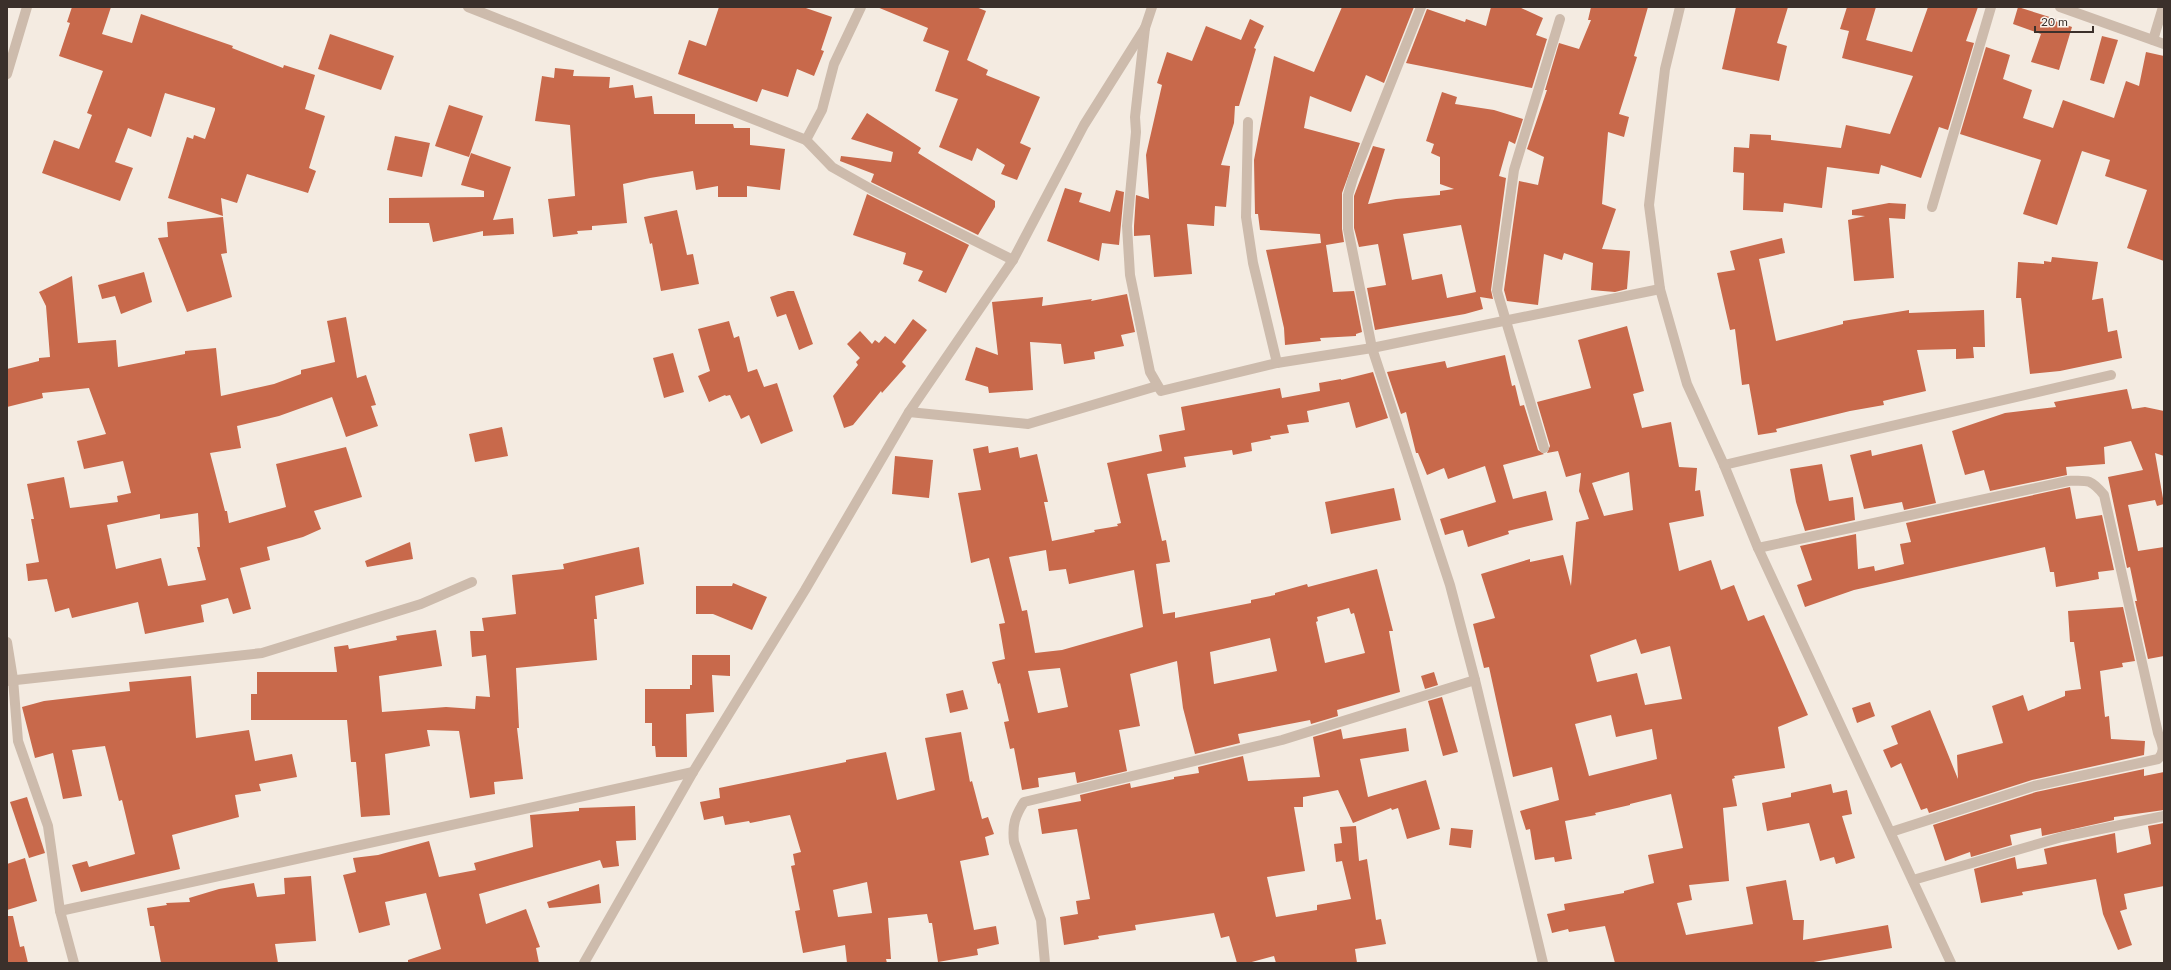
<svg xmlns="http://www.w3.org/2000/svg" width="2171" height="970" viewBox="0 0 2171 970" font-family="Lato,sans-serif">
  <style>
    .building { fill: #c8694b; fill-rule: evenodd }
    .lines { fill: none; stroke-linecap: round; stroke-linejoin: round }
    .minor { stroke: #cdbbac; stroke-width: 10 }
  </style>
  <rect width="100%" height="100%" fill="#f4ebe1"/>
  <g class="building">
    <path d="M72,7h39l-9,27 30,9 9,-29 92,32 -1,2 51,20 1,-3 31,10 -10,34 20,7 -16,52 7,3 -8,22 -61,-19 -10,29 -16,-5 2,18 -55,-18 19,-61 6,2 1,-4 11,4 10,-29v-2l-50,-15 -14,44 -23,-9 -13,34 18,6 -13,33 -78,-28 12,-33 25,9 13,-34 -5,-2 16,-42 -44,-15 11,-33 -3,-1z"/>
    <path d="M719,7h84l29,10 -11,33 3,1 -10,25 -17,-7 -9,28 -26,-8 -5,13 -79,-28 11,-34 17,6z"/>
    <path d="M877,7h99l10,4 -19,49 21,10 -2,5 54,22 -20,46 11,5 -14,32 -16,-6 4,-9 -28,-17 -5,13 -33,-14 19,-48 -23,-8 14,-40 -26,-10 5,-13z"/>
    <path d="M1342,7h72l-30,76 -18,-8 -15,37 -41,-16 -6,32 56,15 -18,50v36l2,13 -18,3 7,47 21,-1 8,41 -6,2v2l-36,2 1,3 -36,4 -1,-17 -18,-78 55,-7 -1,-9 -60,-4 -2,-16h-3l-1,-54 20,-104 40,16z"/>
    <path d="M1491,7h28l24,11 -7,17 11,4 -15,49 -126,-25 21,-54 38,13 1,-3 20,7z"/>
    <path d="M1591,7h57l-14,49 3,1 -18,57 10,3 -5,20 -16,-5 -6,72 14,5 -14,40 28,2 -3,38 -12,3 -24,-2 2,-27 -29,-10 -2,7 -18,-6 -6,51 -31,-4 -3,-11 15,-109 19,4 6,-28 -17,-8 20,-59h-2l14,-47 20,6 12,-29h-3z"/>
    <path d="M1736,7h52l-11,36 10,3 -8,35 -57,-12z"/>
    <path d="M1847,7h29l-10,33 46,12 16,-45h50l-12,34 8,2 -26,87 -9,-3 -18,51 -40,-13 -2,9 -52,-7 -5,41 -38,-5 -1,9 -40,-2 1,-37 -11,-1 1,-25 15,1 1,-14 21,1v5l70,8 5,-23 44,9 23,-58 -71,-18 7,-27 -9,-2z"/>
    <path d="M2018,7l38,12 -1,2 17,6 -13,43 -28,-8 10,-28 -28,-10z"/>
    <path d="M1250,19l14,7 -10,22 2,1 -17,57h-4l-1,17 -13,42 9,1 -4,41 -11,-1 -1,20 -27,-2 5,50 -38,3 -4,-42 -16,1v-10l2,-31 13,4 -3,-44 16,-70 -5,-2 10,-31 25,9 14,-35 35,14z"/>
    <path d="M330,34l64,22 -13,34 -63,-21z"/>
    <path d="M2102,36l16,4 -14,44 -14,-4z"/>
    <path d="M1986,47l24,8 -7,24 29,11 -9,28 30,10 10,-28 51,18 12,-37 13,5 7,-34 18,4v205l-37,-13 20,-58 -42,-14 5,-16 -28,-9 -25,74 -34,-11 18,-54 -81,-26z"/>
    <path d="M555,68l19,2 -1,6 37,1 -1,11 24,-3 2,13 17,-2 2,18h41v10h38l1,4h16v17l35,4 -5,41 -33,-4v11h-29v-11l-22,4 -3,-19 -43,7 -27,6 4,39 -35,3v4l-15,1 1,3 -25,3 -5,-38 27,-3 -5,-71 -35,-4 7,-45 12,2z"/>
    <path d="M1442,92l15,5 -2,7 39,6 29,9 -8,25 -6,-3 -10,35 7,2 -15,112 2,9 -13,-2 3,12 -18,5 -90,16 -8,-42 19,-3 -8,-41 -19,3 -5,-19v-32l19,-50 12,3 -17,55 28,-5 44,-4v-4l14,-2 -14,-5v-27l-9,-4 3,-9 -8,-3zM1461,225l15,67 -29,6 -5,-24 -30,6 -9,-46z"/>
    <path d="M449,105l34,11 -14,41 -34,-11z"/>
    <path d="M867,113l54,35 -3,5 77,48v6l-17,28 -107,-53 3,-8 -34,-13 1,-5 50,6 2,-10 -42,-13z"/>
    <path d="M395,136l35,7 -8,34 -35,-7z"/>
    <path d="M471,153l40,14 -18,53 20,-2 1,16 -31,2v-5l-50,11 -4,-19h-40v-25l95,-1v-6l-23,-6z"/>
    <path d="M1065,188l17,5 -3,9 31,10 6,-22 8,2 -5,53 -17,-2 -3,18 -52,-20z"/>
    <path d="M867,194l102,51 -23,48 -28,-12 5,-10 -20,-7 3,-11 -53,-18z"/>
    <path d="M1889,203l17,1 -1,15 -16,-1 5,60 -40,3 -6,-61 17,-4 -13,-1v-5z"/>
    <path d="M677,210l10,45 6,-1 6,30 -38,7 -9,-48 -2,1 -6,-27z"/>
    <path d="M223,217l4,36 -6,1 11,43 -45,15 -29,-74 10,-1 -1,-15z"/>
    <path d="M1782,238l3,15 -26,6 17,82 67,-17v-3l66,-11v3l75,-3 1,37h-12l1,11 -18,1v-10l-39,1 9,41 -43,10 1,4 -34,6 -74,18 1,3 -19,3 -9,-51 -7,1 -7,-56 -5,1 -13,-57 18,-3 -5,-19z"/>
    <path d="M2052,257l46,5 -6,38 11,-2 5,34 9,-2 5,28 -62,13 -30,3 -9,-76h-5l2,-36 26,2v-3l7,1z"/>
    <path d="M144,272l8,30 -31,12 -6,-18 -13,3 -4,-14z"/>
    <path d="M72,276l6,67 38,-3 2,27 67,-13v-3l31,-3 5,48 53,-12 27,-10v-4l34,-8 -8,-41 19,-4 11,61 9,-3 10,30 -5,1 7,20 -32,11 -14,-40 -53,19 -42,10 4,22 -31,5 15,58h2l2,12 57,-16 -10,-43 70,-17 16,50 -48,14 7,18 -18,8 -36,10 3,13 -30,8 11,41 -18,5 -5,-16 -27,7 3,17 -59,12 -7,-32 -66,16 -3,-10 -14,4 -8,-33 -19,2 -2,-17 13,-2 -8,-43h3l-7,-35 37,-7 6,31 48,-6 -1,-6 14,-3 -8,-32 -39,8 -7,-28 29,-7 -17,-46 -47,5 1,5 -36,9v-38l32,-8v-3l11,-1 -4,-51 -7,-14zM198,513l2,34h-3l9,33 -38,6 -7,-28 -45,11 -9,-44 53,-11v5z"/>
    <path d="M788,291h6l19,53 -14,6 -13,-36 -9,3 -7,-20z"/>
    <path d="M1127,294l8,38 -14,3 3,11 -30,6 1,7 -31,5 -3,-20 -31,-2 3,48 -44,3 -1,-6 -23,-7 11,-33 22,8 -6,-53 51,-5 -1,9 50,-7 -1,2z"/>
    <path d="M913,319l14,11 -25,32 4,4 -24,27 -1,-2 -28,34 -9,3 -11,-32 25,-31 -2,-3 4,-4 -13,-14 13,-13 12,13 3,-4 4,3 6,-7 10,8z"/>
    <path d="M729,321l5,17 5,-2 9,36 9,-3 7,18 13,-4 16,48 -32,13 -12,-29 -8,4 -11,-24 -4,1 -1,-1 -16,7 -11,-26 12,-5 -12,-42z"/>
    <path d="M1627,326l17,65 -11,3 9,34 29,-6 8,45 18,1 -2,23 5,-1 4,26 -35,7 10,48 32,-11 10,30 13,-5 14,36 16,-6 44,100 -30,12 7,41 -51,8 1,2 -3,1 5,27 -14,2 6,73 -40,4 3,15 -15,3 9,32 67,-11 -7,-37 40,-7 7,40h11l-1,20 85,-15 4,23 -84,15h-193l-10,-37 -36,6 -1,-3 -16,4 -5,-19 18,-4 -1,-6 60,-11v-2l30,-8 -6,-28 35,-7 -12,-54 -41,10v1l-35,8 1,2 -31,6 7,38 -17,3 -1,-5 -19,3 -5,-31 -4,1 -6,-19 39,-11 -7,-33 -39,10 -24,-110 -5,1 -11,-44 22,-6 -14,-44 49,-15v3l33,-7 8,31 5,-64 13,-3 -10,-28 2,-18 -15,4 -8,-26 -11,2 3,-7 -13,-44 54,-14 -13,-48zM1629,472l4,38 -29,6 -12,-33zM1636,639l5,15 29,-8 12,53 -37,6 -8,-32 -40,9 -7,-27zM1611,715l5,22 36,-8 5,30 -68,17 -14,-52z"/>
    <path d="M673,353l11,39 -20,6 -11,-40z"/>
    <path d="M1505,355l7,31 3,-1 5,21 4,-1 14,45 6,4 -41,11 10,34 33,-8 7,29 -45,11 1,3 -41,13 -5,-17 -18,5 -5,-16 56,-17 -11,-36 -37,13 -4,-11 -17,7 -9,-22h-2l-10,-41 -5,2 -14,-42 58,-11 2,7z"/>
    <path d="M1373,372l15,46 -32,10 -7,-26 -42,9 2,11 -22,3 2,8 -19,3 1,3 -20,4 1,8 -19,4 -1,-5 -48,7 2,10 -39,7 15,67 4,-1 4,22 -14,2 7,50 12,-2v6l76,-15v-3l24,-5v-2l32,-9 1,3 69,-18 16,62h-4l11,61 -63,18 1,6 -27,8 -1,-4 -72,14 2,9 -45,11 -12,-46 -6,-47 -47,13 10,52 -21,4 8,41 -50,12 -2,-11 -37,6 1,9 -17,3 -8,-42 -4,1 -6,-27 5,-1 -9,-38 -2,1 -6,-22 13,-3 -6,-35 6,-1 -16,-65 -18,5 -13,-70 23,-3 -8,-41 15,-3 1,7 29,-6 2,11 17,-4 11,48h-4l8,39 43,-9 -1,-2 24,-4 -1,-2 4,-1 -14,-60 55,-12 -3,-16 26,-5 -4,-23 99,-19 2,10 38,-7 -1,-8 22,-4v1zM1046,550l3,21 17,-2 3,15 65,-14 9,57 -81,23 -27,3 -8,-43 -5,1 -13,-54zM1349,608l2,6 3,-1 11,40 -40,10 -9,-41 2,-1 -1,-4zM1270,638l7,33 -63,13 -4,-32zM1060,668l8,39 -30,6 -10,-42z"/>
    <path d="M2127,389l5,20 13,-2 19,4v45l-9,-3 9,51 -7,2 -2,-6 -27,5 10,46 26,-4v109l-16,3 -13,-58h2l-7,-34 -3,1 -19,-91 35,-7 -12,-29 -27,6 1,17 -39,3 1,8 -77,16 -6,-21 -19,5 -13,-44 53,-18 51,-6 -2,-5z"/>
    <path d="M502,427l6,29 -33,6 -6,-28z"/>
    <path d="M1922,444l14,59 -32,7 -2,-8 -38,7 -14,-54 21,-5 1,6z"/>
    <path d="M895,456l38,4 -4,38 -37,-4z"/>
    <path d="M1822,464l7,37 24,-4 2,23 -50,11 -9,-29 -6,-33z"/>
    <path d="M2070,487l6,32 26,-4 12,55 -16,2 1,7 -43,8 -2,-15h-4l-5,-25 -191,43 -49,17 -8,-22 15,-5 -12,-34 56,-12 2,35 16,-3 1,5 29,-7 -4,-20 11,-2 -5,-19z"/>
    <path d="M1394,488l7,32 -70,14 -6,-32z"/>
    <path d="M410,542l3,17 -46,8 -2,-6z"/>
    <path d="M639,547l5,37 -49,12 2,23h-3l3,41 -81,8 3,60h-2l6,51 -29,3 1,12 -25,4 -11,-67 -32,-1 3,16 -45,8 5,61 -29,2 -5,-55h-5l-4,-42h-96v-26h6v-22h80l-3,-25 14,-2 1,4 48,-9 -1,-4 40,-6 6,36 -63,10 3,36 64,-5 29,2 1,-13 14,1 -4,-42 -14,2 -2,-26h14l-2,-13 34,-4 -4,-39 52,-6 -1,-5z"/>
    <path d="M733,583l34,14 -15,33 -39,-16h-17v-28h36z"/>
    <path d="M2123,607l12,54 -13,2 1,4 -23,4 5,46 4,-1 2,23 34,2 -1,14 -112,25 -103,33 -2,-5 -6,2 -20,-47 -10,5 -8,-18 15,-6 -7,-18 39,-16 28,69 -1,-24 46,-12 -11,-37 31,-11 5,16 37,-15v-5l16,-2 -7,-47h-4l-2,-31z"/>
    <path d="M692,655h38v21l-18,-1 2,37 -28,2 1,43h-31l-1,-11h-3v-23h-7v-34h45v-4h2z"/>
    <path d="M1434,672l4,13 -13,4 -4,-13z"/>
    <path d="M191,676l5,62 53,-8 6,31 37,-7 5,23 -38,7 2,7 -26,4 4,22 -67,18 8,34 -99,23 -9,-27 15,-4 2,6 46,-13 -13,-54 -3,1 -14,-55 -33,4 10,46 -19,3 -10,-46 -18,5 -13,-51 22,-6 86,-10 -1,-9z"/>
    <path d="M963,690l5,19 -18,4 -4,-19z"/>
    <path d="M1442,697l16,55 -15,4 -15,-55z"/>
    <path d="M1870,702l5,14 -18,7 -5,-15z"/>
    <path d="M1406,728l3,23 -49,8 8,38 58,-17 14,49 -33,10 -9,-31 -6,2 -1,-2 -38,15 -15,-33 -35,7v10h-9l11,64 -38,6 9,40 41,-7v-5l34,-6 -9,-38 -6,1 -2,-18 8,-1 -2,-16 16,-1 3,35 8,-2 9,61 5,-1 5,25 -31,5 2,14h-81l-2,-7 -26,7h-11l-8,-27 -8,2 -7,-25 -79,12 1,5 -38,6 1,3 -35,6 -4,-28 18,-3 -2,-13 14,-2 -13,-70 -35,5 -4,-25 43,-8 -1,-6 50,-12 1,5 43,-9v-2l25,-4 -1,-6 45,-11 5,25 72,-4 -7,-40 28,-8 2,10z"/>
    <path d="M961,732l9,50 2,-1 10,38 6,-2 6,17 -9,3 4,18 -29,6 14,69 22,-4 3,18 -22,5 1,6 -40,7 -6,-39h-3l-2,-9 -39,4 3,41h-5l1,4h-40l-2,-18 -42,8 -8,-42 5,-1 -9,-44 4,-1 -2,-11 8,-2 -11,-37 -40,8 -1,-2 -24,4 -2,-9 -19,4 -4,-18 20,-4 -1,-10 127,-26v-2l40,-8 11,48 38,-10 -10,-52zM867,882l5,31 -34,4 -5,-27z"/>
    <path d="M2144,769v7l20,-4v38l-50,7v3l-72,16 -1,-8 -31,7 2,10 -41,12 -1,-5 -25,9 -12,-36 103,-33z"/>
    <path d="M1831,784l2,9 14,-3 5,24 -10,2 13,42 -19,6 -2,-7 -14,4 -11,-38 -42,8 -5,-28 29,-6v-4z"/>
    <path d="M27,797l18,56 -16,5 -19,-56z"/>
    <path d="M635,806l1,34 -20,1 3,25 -16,2 -3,-8 -121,34 7,30 40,-15 14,38 -4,1 3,15h-131v-3l33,-11 -15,-56 -41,9 5,23 -31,8 -16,-58 13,-3 -3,-14 25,-3 51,-14 10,36 37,-7 -2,-7 59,-16 -3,-32 49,-4v-3z"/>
    <path d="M2164,823v63l-40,8 3,15 -7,2 12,34 -14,5 -15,-36 -7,-35 -74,13 1,3 -42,8 -7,-34 41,-12 2,12 30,-5 -3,-15 71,-16 2,20 34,-9 -3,-18z"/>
    <path d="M1451,828l22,2 -2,18 -22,-3z"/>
    <path d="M25,858l12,43 -30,9v-46z"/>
    <path d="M311,876l5,65 -41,3 3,19h-117l-7,-37h-4l-3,-18 20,-3 -1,-2 24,-1 -1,-4 30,-9 35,-6 3,14 28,-3 -1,-16z"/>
    <path d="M599,884l2,19 -52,5 -2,-6z"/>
    <path d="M7,916h6l7,31 4,-1 4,17h-21z"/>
  </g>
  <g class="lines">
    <g class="minor">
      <path d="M468,7l338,133 26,27 39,22 142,71"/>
      <path d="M1152,7l-7,21 -10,89 1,15 -9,94 3,49 20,97 11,19 116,-28 95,-15 288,-59"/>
      <path d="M1421,7l-68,171 -5,17v34l24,119 78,237 25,95 68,283"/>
      <path d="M1680,7l-15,62 -16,136 11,84 27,95 37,81 34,83 193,415"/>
      <path d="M2060,7l104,37"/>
      <path d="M2153,40l10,-33"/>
      <path d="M7,74l20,-67"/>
      <path d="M1248,122l-2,95 7,46 24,100"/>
      <path d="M806,140l16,-30 12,-46 27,-57"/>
      <path d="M1932,207l59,-200"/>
      <path d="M909,412l119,12 129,-38"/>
      <path d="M1544,448l-47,-157 17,-121 46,-151"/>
      <path d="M1724,465l387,-90"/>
      <path d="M1758,548l310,-67c20,-1 23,-2 36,14l54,238c4,10 8,19 0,26l-124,27 -143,46"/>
      <path d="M7,642l6,37 5,62 30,85 12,85 14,52"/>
      <path d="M7,681l255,-28 159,-49 51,-22"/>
      <path d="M1913,880l149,-43 102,-21"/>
      <path d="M60,911l633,-139"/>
      <path d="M584,963l109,-191 112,-182 104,-178 104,-152 71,-135 61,-97"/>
      <path d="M1045,963l-4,-43 -27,-78c-2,-17 1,-26 10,-40l258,-62 193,-60"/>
    </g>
  </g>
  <rect width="2171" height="970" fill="none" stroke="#3b302b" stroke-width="16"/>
  <path d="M2035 26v6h58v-6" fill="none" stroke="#3b302b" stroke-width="2"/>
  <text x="2041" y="26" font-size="12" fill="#3b302b" stroke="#fbf5ee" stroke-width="3" paint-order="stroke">20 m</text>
</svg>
